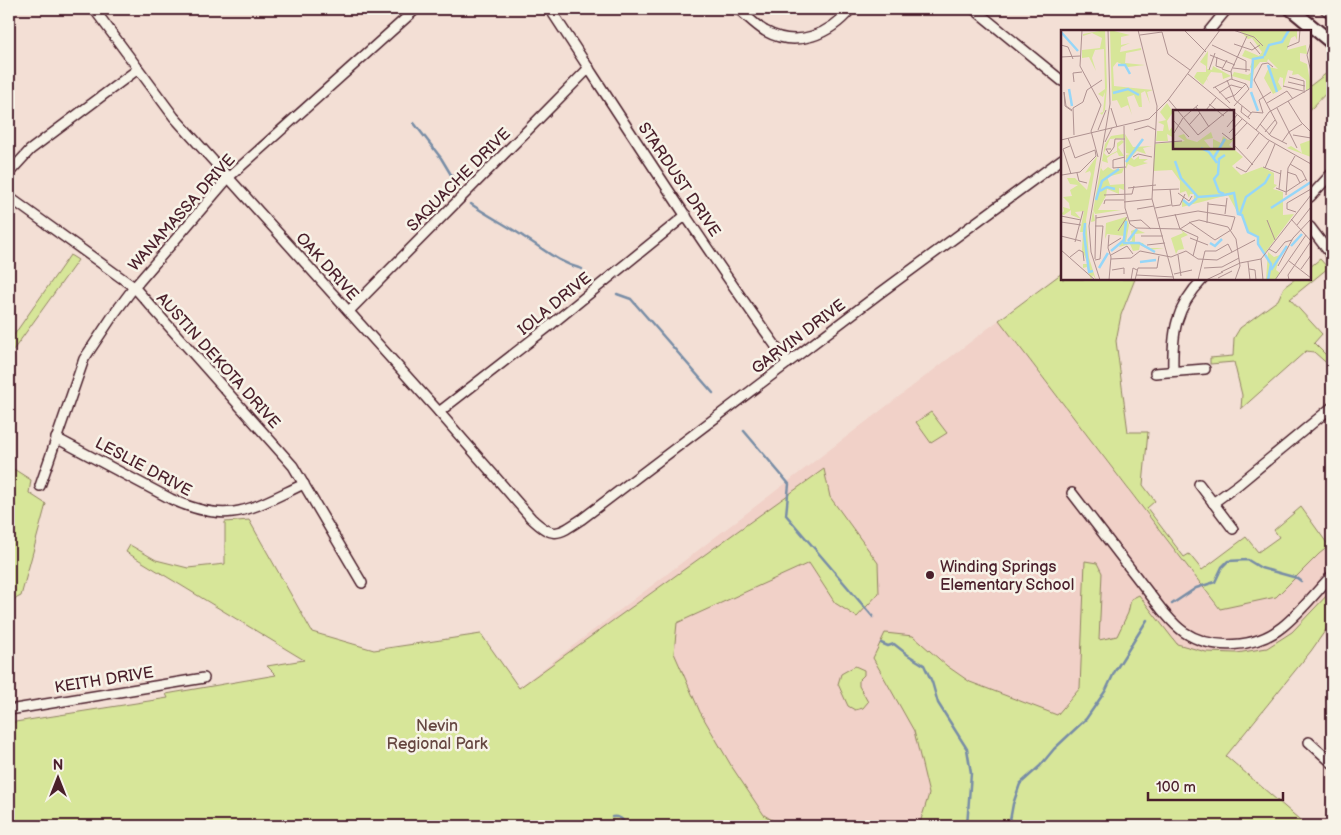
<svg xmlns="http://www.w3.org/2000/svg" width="1341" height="835" viewBox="0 0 1341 835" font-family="'Balsamiq Sans',sans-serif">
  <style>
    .built { fill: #f1d1c8 }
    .green { fill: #d7e699; stroke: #908262 }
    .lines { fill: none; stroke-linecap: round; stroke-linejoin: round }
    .stream { stroke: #788da6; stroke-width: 2.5 }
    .street-casing { stroke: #4a1f2b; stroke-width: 12 }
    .secondary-casing { stroke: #4a1f2b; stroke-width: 16 }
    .street { stroke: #f7f3e8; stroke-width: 9 }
    .secondary { stroke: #f7f3e8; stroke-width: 12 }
    .rail-casing { stroke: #4a1f2b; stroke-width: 4.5 }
    .rail { stroke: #f7f3e8; stroke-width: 2.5; stroke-dasharray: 8; stroke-linecap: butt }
    .poi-dot { fill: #4a1f2b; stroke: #f7f3e8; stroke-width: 2 }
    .labels { text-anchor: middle; stroke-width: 5; stroke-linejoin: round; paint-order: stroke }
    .street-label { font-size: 16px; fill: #4a1f2b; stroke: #f7f3e8 }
    .poi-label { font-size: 16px; fill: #4a1f2b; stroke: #f7f3e8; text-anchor: start }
    .park-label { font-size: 16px; fill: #664741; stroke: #f7f3e8 }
    .inset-river { fill: none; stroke: #96d6f8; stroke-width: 2.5 }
    .inset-road { fill: none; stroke: #af9291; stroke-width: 1 }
    .view { fill: #4a1f2b; fill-opacity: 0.15; stroke: #4a1f2b; stroke-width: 2.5 }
    .inset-edge { fill: none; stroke: #4a1f2b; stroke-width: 2.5 }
  </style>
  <rect width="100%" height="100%" fill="#f3dfd5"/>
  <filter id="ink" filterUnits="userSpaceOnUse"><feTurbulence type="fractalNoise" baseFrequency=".02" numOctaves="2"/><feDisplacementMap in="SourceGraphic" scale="10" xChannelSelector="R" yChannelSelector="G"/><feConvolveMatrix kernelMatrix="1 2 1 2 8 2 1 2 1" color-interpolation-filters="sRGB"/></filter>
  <g filter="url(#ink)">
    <path class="built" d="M999,320l220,289 100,-55 13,-11v82l-166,201h-448l-200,-138z"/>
    <g class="green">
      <path d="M1332,69v18l-22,23v-24z"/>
      <path d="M70,255l8,5 -69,96v-14z"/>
      <path d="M1320,259l8,9 -38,31 32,35 -8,9 18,18v7l-18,-16 -8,-1 -65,58 1,-14 -8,-33 -24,2v-6l23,-2 1,-18 6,-10 38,-28 6,-13 11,-8h15v-12z"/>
      <path d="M1062,273v6h73l-14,36 -5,26 12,91h20l-5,53 12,16 -8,7 37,49 5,-3 13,16 44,-33 12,15 21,-15 -5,-7 27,-23 28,39 -10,8 -43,43 -56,12 -221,-289z"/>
      <path d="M931,412l16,21 -16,10 -15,-21z"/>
      <path d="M9,466l22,14 -2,13 17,11 -25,92 -12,6z"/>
      <path d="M824,469l6,28 48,66 1,30 -22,24 -22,-14 -26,-40 -132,60 -3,30 26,59 32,55 32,48 18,11h-773v-103l159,-25 -2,-4 110,-19 -9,-9 37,-6 -178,-108 4,-7 26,15 32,8 37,-4v-42l24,-2 63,112 62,18 107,-16 38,54z"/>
      <path d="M1085,561l12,2 5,10 -3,67 18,-4 11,-23 3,-14 8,-4 38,49 29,8 31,1 30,-5 25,-16 40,-42v31l-21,30 -85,105 81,70h-388l10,-32 -15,-63 -41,-73 12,-25 28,3 34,30 23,16 87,33 23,-27z"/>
      <path d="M855,666l9,4v5l-5,5v6l9,16 -5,6 -8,2 -7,-4 -10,-22 3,-10z"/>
    </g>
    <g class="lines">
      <g class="stream">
        <path d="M414,123l27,35 12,20"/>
        <path d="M471,204c17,12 36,21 53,33 21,13 33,25 58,32"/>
        <path d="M617,294l14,5 82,94"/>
        <path d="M744,431l45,53 -3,31 87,102"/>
        <path d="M1328,601l4,1"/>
        <path d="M1172,604l24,-16 19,-6 7,-15 6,-6 20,-1 13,8 36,10 4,3"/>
        <path d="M881,643l7,3 6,-2 14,11 16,10 8,17 6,21 29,46 4,24 -4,53"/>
        <path d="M612,817c8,-1 11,2 14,9"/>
        <path d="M1009,826l4,-22 7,-20 20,-18 14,-17 32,-30 20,-29 9,-19 32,-51"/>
      </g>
      <defs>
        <g id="street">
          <path d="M94,9l80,108 265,295 92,106c22,21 27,17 51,1l298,-226 182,-134"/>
          <path d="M550,9c78,119 154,239 238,354"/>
          <path d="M738,9c9,7 17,16 27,22 32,18 65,3 86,-22"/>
          <path d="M974,9l88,72"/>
          <path d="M1209,31l18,-22"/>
          <path d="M9,173l21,-23 108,-81"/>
          <path d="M9,197l125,90 159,179 69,117"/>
          <path d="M1310,197l22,-24"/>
          <path d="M1310,227l22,29"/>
          <path d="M349,311l240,-243"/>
          <path d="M1173,371c-1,-39 2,-63 30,-92"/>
          <path d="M1155,373l50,-4"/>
          <path d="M439,412l108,-84 139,-113"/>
          <path d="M56,438l115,61c59,27 79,10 133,-15"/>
          <path d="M1199,484l34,45"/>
          <path d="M40,486l44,-127 30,-45 18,-24 97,-113 187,-168"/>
          <path d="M1072,493l90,117c7,8 13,16 22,22 28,19 72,16 98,-5 19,-15 34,-35 50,-52"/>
          <path d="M1213,503l26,-19 93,-77"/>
          <path d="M9,710l195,-32"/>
          <path d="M1309,742l23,21"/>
        </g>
        <path id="secondary" d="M1291,9l41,34"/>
      </defs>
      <use href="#street" class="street-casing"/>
      <use href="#secondary" class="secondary-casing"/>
      <use href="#street" class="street"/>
      <use href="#secondary" class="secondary"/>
      <defs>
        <path id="rail" d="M1319,9l13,10"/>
      </defs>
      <use href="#rail" class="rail-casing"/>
      <use href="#rail" class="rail"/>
    </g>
  </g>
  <circle class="poi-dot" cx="930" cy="575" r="5"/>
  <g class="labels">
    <g class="street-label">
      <text transform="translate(458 179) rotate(-45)" y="6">SAQUACHE DRIVE</text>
      <text transform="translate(680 179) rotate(56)" y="6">STARDUST DRIVE</text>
      <text transform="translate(181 212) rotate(-48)" y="6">WANAMASSA DRIVE</text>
      <text transform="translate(328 266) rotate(48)" y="6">OAK DRIVE</text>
      <text transform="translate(554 303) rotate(-39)" y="6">IOLA DRIVE</text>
      <text transform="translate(798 336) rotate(-37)" y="6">GARVIN DRIVE</text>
      <text transform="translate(219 360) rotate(48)" y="6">AUSTIN DEKOTA DRIVE</text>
      <text transform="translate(144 466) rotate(28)" y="6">LESLIE DRIVE</text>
      <text transform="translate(104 679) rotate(-9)" y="6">KEITH DRIVE</text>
    </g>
    <g class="poi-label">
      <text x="940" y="572">Winding Springs<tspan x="940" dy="18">Elementary School</tspan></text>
    </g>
    <g class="park-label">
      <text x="437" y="731">Nevin<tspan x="437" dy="18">Regional Park</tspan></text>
    </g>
  </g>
  <g transform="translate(1061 30)">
    <rect width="250" height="250" fill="#f3dfd5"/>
    <path d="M44,0l2,57 -2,23 -3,5 -2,-2 3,-1 2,-20 -2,5 -5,-3 7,-5 -1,-40 -9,1 -3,8 4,13 -7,-14 -7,1v-8l18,-2 2,-10 -10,-5 -9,3v-2zM49,0l20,5 -9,2v8l9,-2 -9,4 -1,5 21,-4v2l-15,3 -1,10 20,2 -17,2 -11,-5 -4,5 1,19 39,4 -6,2 3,12 -5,-13 -4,2 1,14h-3l-5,-12 -7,2 5,18 -4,-10 -7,3 -4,-8 -5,1zM178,0h58v10l-2,-4 -4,2 -4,12 19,-5 1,9 -7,-1v8l7,3 4,23 -5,4v-11l-8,-6 -6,1 1,-4 -5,-1 -5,18v-10l-3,-1 -2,5 4,7 -9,5 -9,-16 5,-11 9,2 -10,-10 -1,3h-7l-6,8 -3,19 -1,-8 -18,-5 2,-4 14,3 5,-4 -3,-4 3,-7 -11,-4 3,-6 14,6 3,-4 -10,-14 -4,1zM147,21l-1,18 5,1 1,-4 18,10 -8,3 -1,-6 -11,-1 -4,6 2,6 -2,-5 -4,6 -9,-8 3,-5h9v-6l-6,-4zM106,73l6,9 -6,9 2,10 7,-9 -4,5 2,11 -7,-4 1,7h-12l1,-10h6l1,-6 -6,-3 8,-2 -6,-8zM150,102l2,6 -9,2 9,11v-12l8,4 2,-7 5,4 8,-3 -7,8 14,12 -11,9 9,9 21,-8 12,6v11l3,1 -4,4 10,3v23l11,-1 -29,39 -7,-9v-8l-10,-4 -6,-17h-3l-11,-20 -46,12v-7l7,3 5,-2v-7h-4l-1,4 -3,-7 -6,2v-12l-8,-11 -19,1 2,-27 30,-3 -7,-5 6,-2 3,5 10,3zM63,104v4l-14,1 -6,14 3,3 10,-5v-8l5,-3 2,2 -6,5 6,9h-5l-2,-4 -6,3 -4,3 1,5 -6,-2 -1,7 2,3 5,-4 5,3 11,-2 -2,5 -15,4 3,8 14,-1v6l-5,-2v6l-12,-5 -1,7 -8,14h23l-26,4 -2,-5 2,12 -4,1 14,-78 6,-8zM64,104l8,13 19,-1 -9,2 3,6 -9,-3 -6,6 3,3 5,-4v3h9l-5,3 5,1 -14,4 -6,-3 -2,5v-14l4,-1 -4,-1zM250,110v17l-24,-9 4,-2 11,7 -2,-9zM36,126l-11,64 3,38 7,22 -3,-5 -2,5 -4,-13 -4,1v-4h5l-6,-14 1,-18h-3l4,-21 -9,1 6,7 -10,-4v-5l-7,5 -3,-1 3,-3 -1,-4 7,2 -1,-6 -6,-6 9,-1 -2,-6 8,-5 -8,-1 -3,-6h8l12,12 4,-16 -1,-3 -5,2zM65,187l3,8 -3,17 6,-1 -1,-10 5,-2 9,4 -10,1v8l8,1 3,5h18l-14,2 -10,-5 -1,5 -6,1 -3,-7 -11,3 5,-11 -17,-2 -2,5 1,-16zM120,200l7,5 -7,3 3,11 -6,1 -2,4 -5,-16 12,-5zM207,222l6,5 6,-2 -4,15 4,3 -5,7h-9z" fill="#d7e699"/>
    <path class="inset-river" d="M0,2l17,19M203,26l5,-11 13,-3 7,-12M57,35h7l5,9M207,35l9,27M190,58l2,-29 11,-2M8,59l3,17M190,62l7,19M52,63l15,-4 11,6M140,118l8,4 8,11M152,129l12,-20M114,131l6,17 17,19 26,-2M65,132l17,-23M39,161l7,-4 8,2M163,164l-5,-2 -5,-13 4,-5 1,-15 6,-4M163,165l10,-2 4,21 4,1 6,17 10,5v7l13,20 -3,16M35,170l6,-19 17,-12M122,170l6,5 8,-7M210,178l40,-26M179,184l6,-17 19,-14 5,-9M24,193l-1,11 5,38 4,-1M67,211l9,-12M62,213h16l16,9M149,213l5,3 7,-7M230,216l11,-12M50,221l13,-11 2,-19M79,232l16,-2M38,238l9,-15M210,240l16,-24"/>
    <path class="inset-road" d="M21,0l-2,36 21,39 -10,26M77,0l19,76 -5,93 22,81M123,0l22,22M172,0l21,7 9,9M79,5l22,-3 6,22 22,16M189,12l10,12M250,12l-4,13 4,17M173,14l18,6 8,-5M0,15l7,2 5,12M151,15l34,16v11M226,17l12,-5 1,-12M149,25l25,10M0,27l19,-1M156,27l-1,9 6,2M166,30l-5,9 9,3M172,38l17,2M148,40l6,-17M127,44l79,65 44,25M228,47l15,4v12M171,49l-1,-8 16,-35M166,50l8,20 16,13M13,52l-1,-9 9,-1M227,52l17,4M222,56l20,5M154,57l15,16M152,58l18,-9 15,5 3,5 -15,17M158,63l12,-8 11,3M107,69l30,36 32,-26M164,69l10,-4 11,-11M227,71l13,21 10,10M206,73l20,-12 6,8M148,74l15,12M181,76l-1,6 9,7M135,77l13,20M50,78l6,19M216,78l20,40M145,80l10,-12M11,81l-7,-5 -1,-14 2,14 6,4M187,87l4,-5 11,1 -4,-13 12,-8M111,89l17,18M199,94l11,12 16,8M128,95l11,-12M63,96l1,82 5,16 6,4 44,1 11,-7 8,-2 29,7 8,12 4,27 -5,14M166,97l10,-12M37,100l8,-20M73,100l14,-4 8,4M195,100l13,-18 42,-24M30,101l7,26M204,102l10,-12M113,103l9,-15 15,-13M161,103l9,7 16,-17M168,103l13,-14M13,105l-1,-27 10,-6 4,-12 15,-10M208,105l8,-12 -23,-43 8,-16 6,-1 5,4M232,105l18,3M0,110l88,-21 19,-19 52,-70M44,112l7,-14M221,112l7,-10 13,-8M94,113l27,-2M172,114l20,21M9,116l-7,3 8,25M50,119h-5l3,5 5,-7 1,-8h10M186,119l12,-16M64,127l-12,3v8l13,-1M72,127l5,-3 14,3M229,134l12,7 5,10M175,137l10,5 23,-31M202,137l18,7M0,138v29M204,138l10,-24M226,142l9,3 4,8M16,143l2,8 8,2M1,145l18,-3 16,-16 -1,-6 -20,8 -7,-20M67,158l28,-3M215,158l10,4 20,-13M109,159l2,17 8,-1 5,-11M218,159l2,-19M91,160l27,-1M117,163l11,8 3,-5M43,165l28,-1 2,-8M225,165l2,-27 7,-12M63,172l28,-3M43,174l1,-4h19M147,174l18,2M94,178l16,-3M76,179l17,-3M235,182l-9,-3v-6l24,-14M114,184l5,15 18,8 -5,19M164,184l2,-16M0,186l20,4M35,188l30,-5M97,188l40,-7 37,6 -4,13 -16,10 -26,-18M230,189l20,22M206,190l8,20M68,191l12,-1 10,9M0,192l20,3M146,193l1,-21M236,195l14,-18M57,201l9,-14M0,206l20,5M80,206h22M129,208l18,7M14,212l8,-31M86,215l18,-2M47,216l13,-8M208,219l7,4 9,-11 7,-2M0,220l34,30M50,225l16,-9 6,8M117,225l3,21M9,227l9,-7 4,2 1,9M34,229l1,-44M50,229l20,-1 9,-7 31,6 15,-6 12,8 19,1 38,-20M200,229l2,21M34,230l5,-1 3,-33h-8M228,231l22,17M187,232l2,18M217,236l15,-28 18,-19M143,238l18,-1 17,-9M188,239l6,1 1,10M240,239l10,-14M51,240l12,-2v6M160,242l19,-9 21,-4 50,-64M113,244l18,-4M75,245l38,2M157,248l14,-7M39,250l-9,-28 -2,-26 21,-122 -2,-74M48,250l2,-23 -3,-9 1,-13M70,250l2,-12 4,2M74,250l3,-12h19l2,-12M137,250l7,-29h11l12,-7 4,8M145,250l17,-8M214,250l31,-45M228,250l-1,-5 23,-34"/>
    <path class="view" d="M112,80h61v39h-61z"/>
    <rect width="250" height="250" class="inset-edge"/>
  </g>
  <rect width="1341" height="835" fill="none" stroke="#f7f3e8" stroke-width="30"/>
  <rect x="15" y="15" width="1311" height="805" fill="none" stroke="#4a1f2b" stroke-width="2" filter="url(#ink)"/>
  <g transform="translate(58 778)" stroke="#f7f3e8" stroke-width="4" paint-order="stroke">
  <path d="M0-4L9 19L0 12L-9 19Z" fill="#4a1f2b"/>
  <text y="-8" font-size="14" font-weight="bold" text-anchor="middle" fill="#4a1f2b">N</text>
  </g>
  <path d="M1148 792v8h135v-8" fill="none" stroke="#4a1f2b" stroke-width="2.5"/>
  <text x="1156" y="792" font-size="15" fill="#4a1f2b" stroke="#f7f3e8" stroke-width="4" paint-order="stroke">100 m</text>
</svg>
